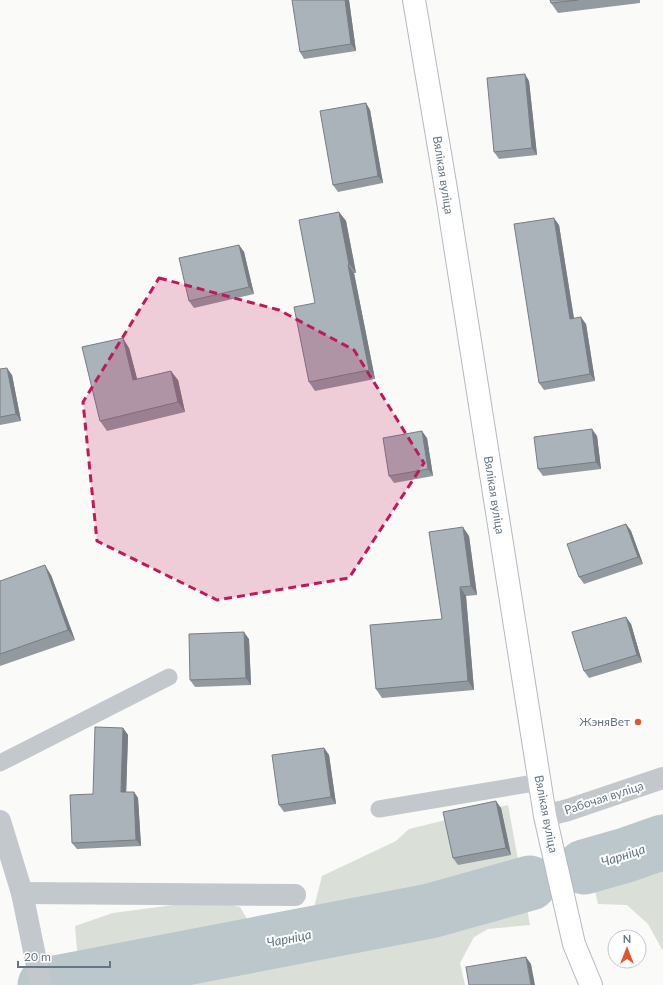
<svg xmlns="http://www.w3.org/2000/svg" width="663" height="985" viewBox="0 0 663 985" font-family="Lato,sans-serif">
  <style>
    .green { fill: #dadfd7 }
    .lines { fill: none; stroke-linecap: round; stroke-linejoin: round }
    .river { stroke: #bbc7cb; stroke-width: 55 }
    .secondary-casing { stroke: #b3babf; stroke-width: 24 }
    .service { stroke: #c3c8cc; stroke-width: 17 }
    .minor { stroke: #c3c8cc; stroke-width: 22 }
    .secondary { stroke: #fff; stroke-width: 22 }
    .wall { fill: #929a9f }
    .shaded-wall { fill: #777d82 }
    .building { fill: #aab3b9; stroke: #777d82 }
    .marked { fill: #c2185b; fill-opacity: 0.2; stroke: #c2185b; stroke-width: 3; stroke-dasharray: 8 5; stroke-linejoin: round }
    .poi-dot { fill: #e4572e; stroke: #fff; stroke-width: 1.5 }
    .labels { text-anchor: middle; stroke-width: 4; stroke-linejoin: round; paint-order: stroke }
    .street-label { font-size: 12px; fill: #657683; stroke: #fff }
    .poi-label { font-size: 12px; fill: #657683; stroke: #fff; text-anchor: end }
    .water-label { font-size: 13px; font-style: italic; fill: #60757c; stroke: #fff }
  </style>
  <rect width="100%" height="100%" fill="#fafaf8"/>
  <g class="green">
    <path d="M508,805l22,120 -42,4 -14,8 -14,26 5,22h-385l-5,-59 38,-13 98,-13 29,7 10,17 64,-17 8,-31 74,-35 13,-12z"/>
    <path d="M663,814v137l-15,-27 -21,-19 -29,-1 -14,-60z"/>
  </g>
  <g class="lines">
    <g class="river">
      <path d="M584,867l42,-12 37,-13"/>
      <path d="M45,985l385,-74 100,-28"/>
    </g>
    <defs>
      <path id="secondary" d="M414,0l31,183 100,633 29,128 17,41"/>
    </defs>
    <use href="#secondary" class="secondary-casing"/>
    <g class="service">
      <path d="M0,763l169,-86"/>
      <path d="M379,809l161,-27"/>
    </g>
    <g class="minor">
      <path d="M545,816l23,-6 95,-32"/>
      <path d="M0,821l22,72 19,92"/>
      <path d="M22,893l273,2"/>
    </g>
    <use href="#secondary" class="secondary"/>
  </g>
  <g class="wall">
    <path d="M349,0l7,51 -52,8 -4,-7z"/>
    <path d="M550,0h90v3l-82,10 -7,-10z"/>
    <path d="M529,81l8,74 -38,4 -5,-7z"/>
    <path d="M366,103l4,7 13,73 -45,9 -5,-7z"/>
    <path d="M339,212l7,9 10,52h-2l21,106 -60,12 -6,-9 6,-79z"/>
    <path d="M559,225l15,93 12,6 9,57 -51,9 -5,-7z"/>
    <path d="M239,245l5,7 10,42 -60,14 -5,-7z"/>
    <path d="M129,348l8,31 41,1 7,32 -78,19 -7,-10z"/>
    <path d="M0,369l12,6 9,46 -21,4z"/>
    <path d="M597,436l4,33 -58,7 -5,-7z"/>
    <path d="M427,438l6,38 -39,7 -5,-7z"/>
    <path d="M626,524l5,7 12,33 -59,20 -5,-7z"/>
    <path d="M469,536l8,59 -11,1 8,94 -92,8 -6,-9 66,-70z"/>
    <path d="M51,575l24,65 -75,26v-85z"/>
    <path d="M631,624l11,38 -53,16 -5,-7z"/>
    <path d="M249,639l2,46 -56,2 -5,-7z"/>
    <path d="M123,728l5,7 -2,57h8l4,6 3,48 -64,3 -5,-6z"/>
    <path d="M324,748l5,7 7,49 -52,8 -5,-7z"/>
    <path d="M501,808l10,47 -53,10 -5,-7z"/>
  </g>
  <g class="shaded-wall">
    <path d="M345,0h4l7,51 -5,-7z"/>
    <path d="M525,74l4,7 8,74 -5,-7z"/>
    <path d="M366,103l4,7 13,73 -5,-7z"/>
    <path d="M339,212l7,9 10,52 -7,-9z"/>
    <path d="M554,218l5,7 16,101 -5,-7z"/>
    <path d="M239,245l5,7 10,42 -5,-7z"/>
    <path d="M348,265l6,8 21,106 -6,-9z"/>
    <path d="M581,317l5,7 9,57 -5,-7z"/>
    <path d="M123,338l6,10 11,42 -7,-10z"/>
    <path d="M7,368l5,7 9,46 -5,-7z"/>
    <path d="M171,371l7,9 7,32 -7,-10z"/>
    <path d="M592,429l5,7 4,33 -5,-7z"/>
    <path d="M422,431l5,7 6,38 -5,-7z"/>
    <path d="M626,524l5,7 12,33 -5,-7z"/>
    <path d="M463,527l6,9 8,59 -6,-9z"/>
    <path d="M45,565l6,10 24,65 -7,-10z"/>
    <path d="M460,587l6,9 8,94 -6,-9z"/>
    <path d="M626,617l5,7 11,38 -5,-7z"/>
    <path d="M244,632l5,7 2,46 -5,-7z"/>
    <path d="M123,728l5,7 -2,64 -5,-7z"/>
    <path d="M324,748l5,7 7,49 -5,-7z"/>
    <path d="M134,792l4,6 3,48 -5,-6z"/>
    <path d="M496,801l5,7 10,47 -5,-7z"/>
    <path d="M526,957l5,7 4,21h-4z"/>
  </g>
  <g class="building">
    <path d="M292,0h53l6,44 -51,8z"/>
    <path d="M550,0h28l-27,3z"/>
    <path d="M525,74l7,74 -38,4 -7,-74z"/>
    <path d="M366,103l12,73 -45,9 -13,-74z"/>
    <path d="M339,212l10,52 -1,1 21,105 -60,12 -15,-75 21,-4 -16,-83z"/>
    <path d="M554,218l16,101 11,-2 9,57 -51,9 -25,-159z"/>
    <path d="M239,245l10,42 -60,14 -10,-43z"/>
    <path d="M123,338l10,42 38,-9 7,31 -78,19 -18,-74z"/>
    <path d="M7,368l9,46 -16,3v-48z"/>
    <path d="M592,429l4,33 -58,7 -4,-32z"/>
    <path d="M422,431l6,38 -39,7 -6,-38z"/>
    <path d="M626,524l12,33 -59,20 -12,-33z"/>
    <path d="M463,527l8,59 -11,1 8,94 -92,8 -6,-64 72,-6 -13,-87z"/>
    <path d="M45,565l23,65 -68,24v-73z"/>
    <path d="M626,617l11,38 -53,16 -12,-39z"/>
    <path d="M244,632l2,46 -56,2 -1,-46z"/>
    <path d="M95,727l28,1 -2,64h13l2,48 -64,3 -2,-48 23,-1z"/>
    <path d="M324,748l7,49 -52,8 -7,-50z"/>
    <path d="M496,801l10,47 -53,10 -10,-46z"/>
    <path d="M526,957l5,28h-62l-3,-18z"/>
  </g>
  <path class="marked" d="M159,278l120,32 75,40 70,113 -75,115 -132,22 -120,-59 -14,-139z"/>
  <circle class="poi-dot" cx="638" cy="722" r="4"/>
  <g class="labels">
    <g class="street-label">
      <text transform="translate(443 175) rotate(81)" y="4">Вялікая вуліца</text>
      <text transform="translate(494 495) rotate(81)" y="4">Вялікая вуліца</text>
      <text transform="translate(604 798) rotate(-18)" y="4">Рабочая вуліца</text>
      <text transform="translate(546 814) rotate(79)" y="4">Вялікая вуліца</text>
    </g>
    <g class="poi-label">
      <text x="630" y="726">ЖэняВет</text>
    </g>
    <g class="water-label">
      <text transform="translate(623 855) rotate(-18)" y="5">Чарніца</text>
      <text transform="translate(289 938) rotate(-11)" y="5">Чарніца</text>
    </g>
  </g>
  <g transform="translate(627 949)"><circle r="19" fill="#ffffff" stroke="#c1c8cd"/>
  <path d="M0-3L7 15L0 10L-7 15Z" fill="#e4572e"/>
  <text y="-6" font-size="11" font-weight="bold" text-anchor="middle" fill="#657683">N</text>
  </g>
  <path d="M18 961v6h92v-6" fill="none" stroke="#657683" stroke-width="2"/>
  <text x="24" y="961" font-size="12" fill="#657683" stroke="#ffffff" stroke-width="3" paint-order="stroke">20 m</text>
</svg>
